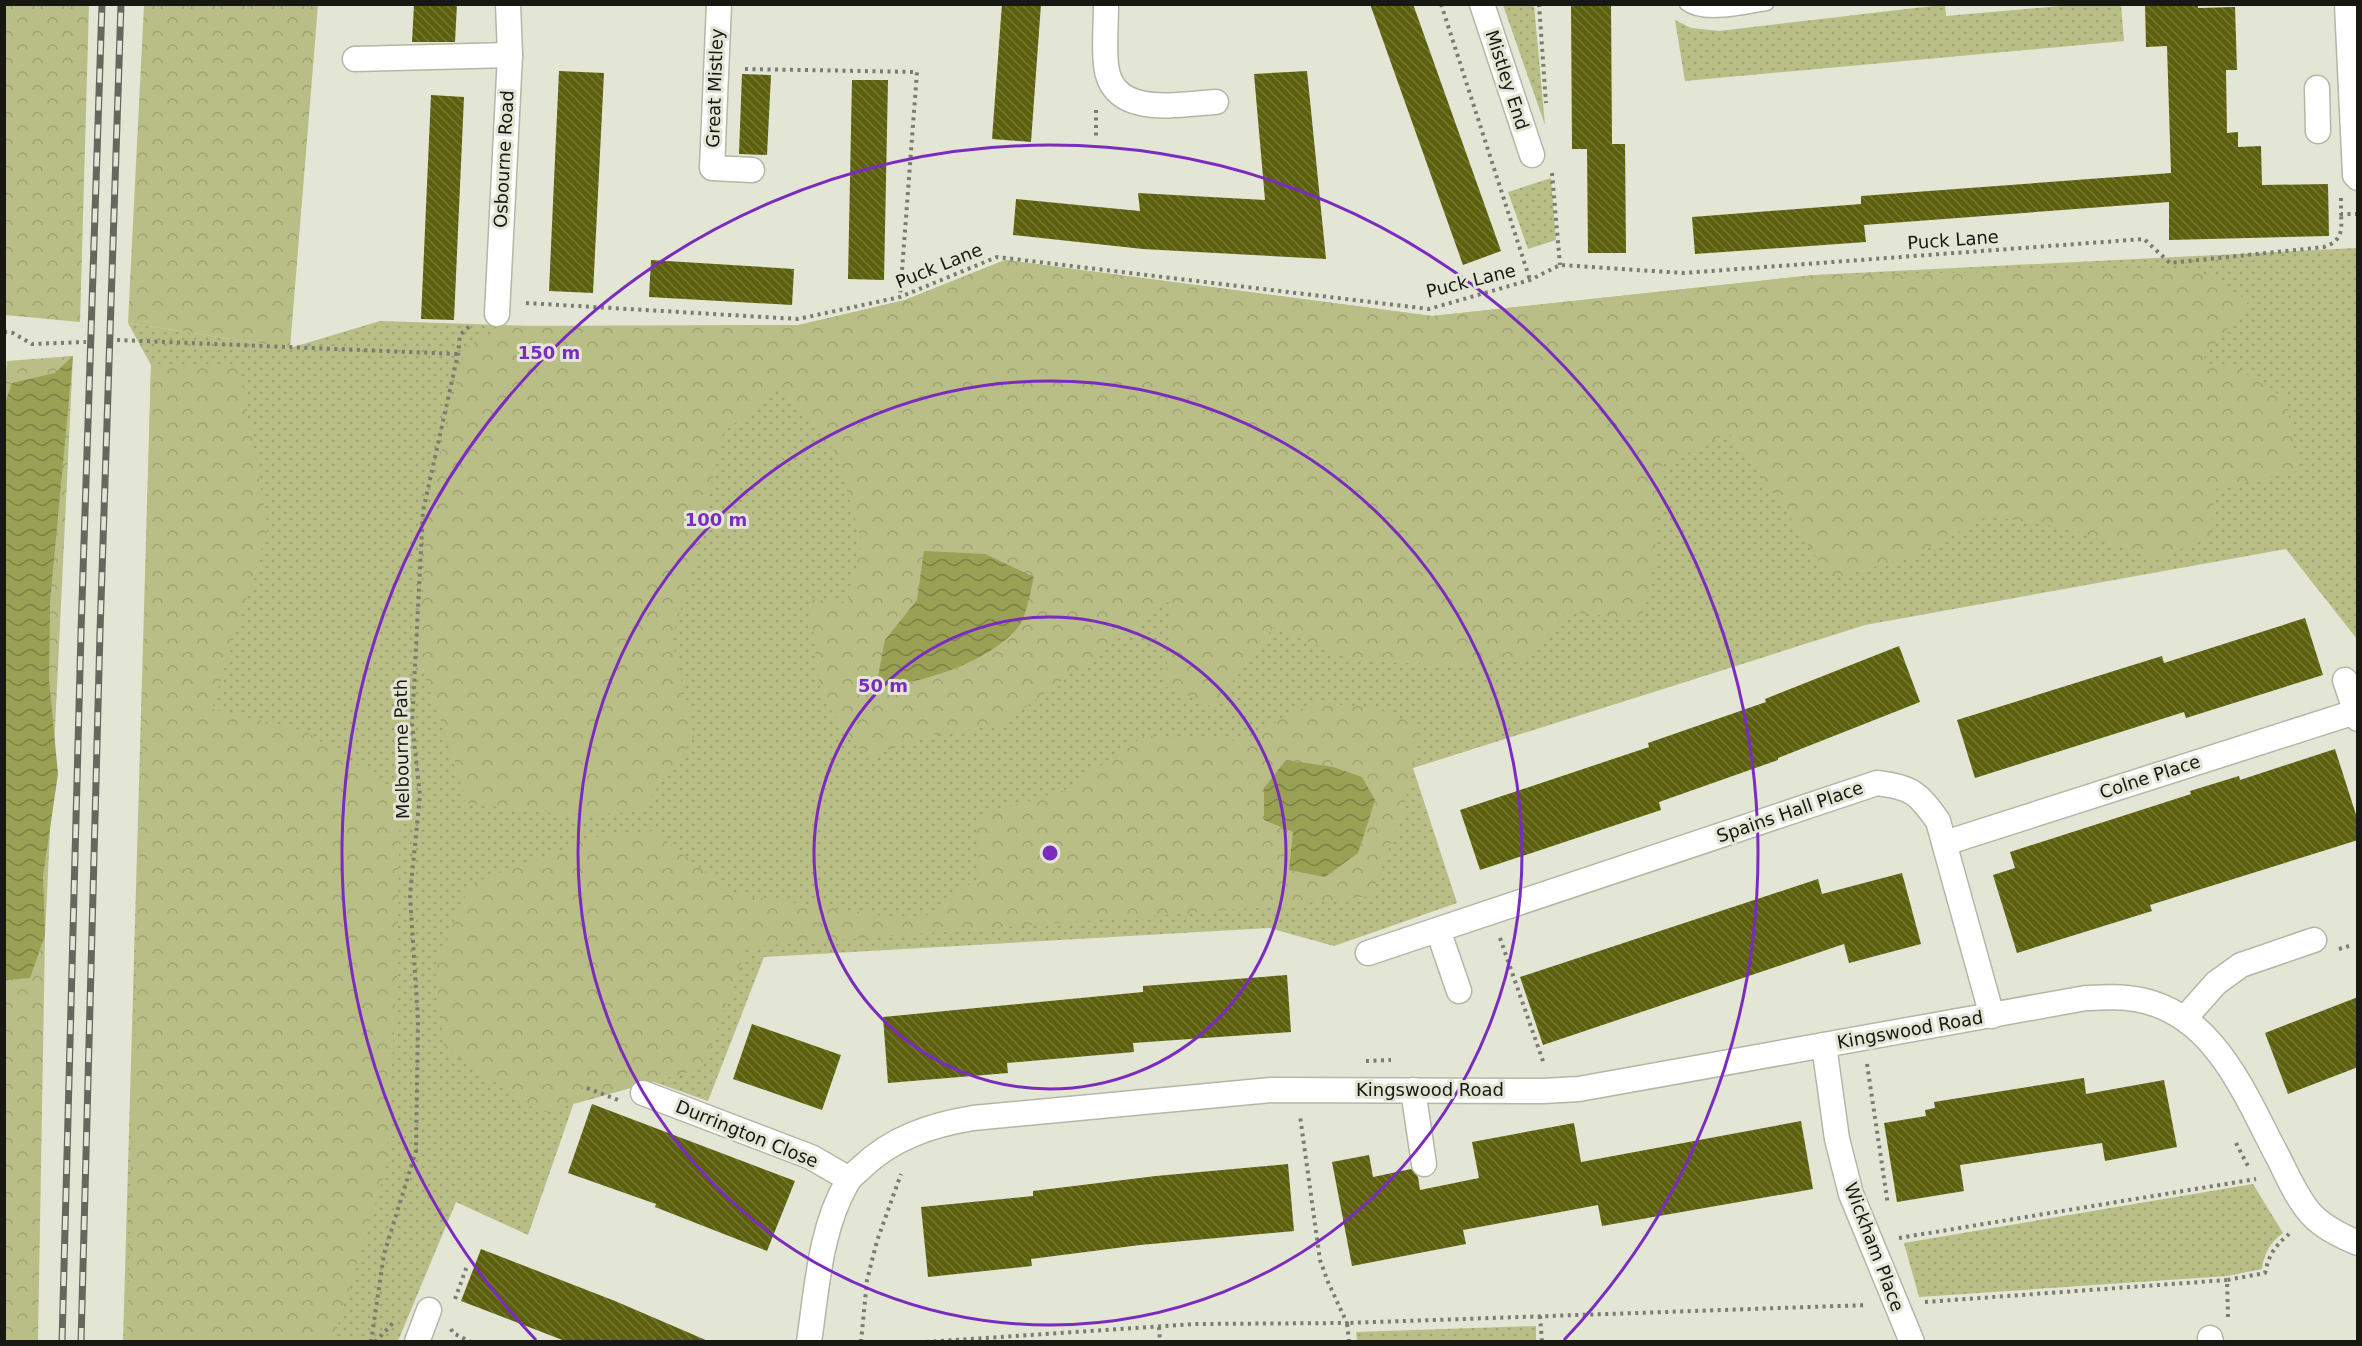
<svg xmlns="http://www.w3.org/2000/svg" width="2362" height="1346" viewBox="0 0 2362 1346" font-family="'DejaVu Sans',sans-serif">
  <style>
    .grass { fill: url(#grass-dots) }
    .forest { fill: url(#forest-crowns) }
    .water { fill: url(#water-waves) }
    .building { fill: url(#building-back-hatch) }
    .lines { fill: none; stroke-linecap: round; stroke-linejoin: round }
    .service-casing { stroke: #b4b6a6; stroke-width: 15 }
    .minor-casing { stroke: #b4b6a6; stroke-width: 27 }
    .path { stroke: #7b7c71; stroke-width: 4; stroke-dasharray: 3 4.5; stroke-linecap: butt }
    .service { stroke: #fff; stroke-width: 12 }
    .minor { stroke: #fff; stroke-width: 24 }
    .rail-casing { stroke: #66675e; stroke-width: 7 }
    .rail { stroke: #e3e5d5; stroke-width: 4.5; stroke-dasharray: 14; stroke-linecap: butt }
    .ring { fill: none; stroke: #7b2cbf; stroke-width: 3 }
    .labels { text-anchor: middle; stroke-width: 6; stroke-linejoin: round; paint-order: stroke }
    .street-label { font-size: 18px; fill: #171812; stroke: #e3e5d5 }
    .centre { fill: #7b2cbf; stroke: #e3e5d5; stroke-width: 3 }
    .ring-label { font-size: 18px; text-anchor: middle; font-weight: bold; fill: #7b2cbf; stroke: #e3e5d5; stroke-width: 6; stroke-linejoin: round; paint-order: stroke }
  </style>
  <defs>
    <pattern id="grass-dots" width="8" height="8" patternUnits="userSpaceOnUse" patternTransform="scale(1.5)"><rect width="8" height="8" fill="#b8be85"/><path d="M2 2h.1M6 6h.1" fill="none" stroke="#9da372" stroke-width="1.8" stroke-linecap="round"/></pattern>
    <pattern id="forest-crowns" width="20" height="18" patternUnits="userSpaceOnUse" patternTransform="scale(1.5)"><rect width="20" height="18" fill="#b8be85"/><path d="M2 6a3 3 0 1 1 6 0M12 15a3 3 0 1 1 6 0" fill="none" stroke="#9da372"/></pattern>
    <pattern id="water-waves" width="16" height="10" patternUnits="userSpaceOnUse" patternTransform="scale(1.5)"><rect width="16" height="10" fill="#9aa054"/><path d="M0 5q4-4 8 0t8 0" fill="none" stroke="#7d8144"/></pattern>
    <pattern id="building-back-hatch" width="6" height="6" patternUnits="userSpaceOnUse" patternTransform="scale(1.5)"><rect width="6" height="6" fill="#5d610d"/><path d="M-1 5l2 2M0 0l6 6M5-1l2 2" fill="none" stroke="#747738"/></pattern>
  </defs>
  <rect width="100%" height="100%" fill="#e3e5d5"/>
  <g class="grass">
    <path d="M1503,5h31l11,120z"/>
    <path d="M2121,5l3,36 -439,40 -10,-61 16,8 28,3 222,-26h4l1,11 126,-11z"/>
    <path d="M1551,178l5,62 -28,9 -20,-57z"/>
    <path d="M2357,248v391l-71,-90 -421,76 -452,143 44,135 -123,43 -65,-18 -505,29 -56,144 -119,-42 -61,176 -72,-33 -58,139 -275,1 28,-977 -23,-42 162,25 90,-27 185,6 234,-2 106,-25 100,-40 427,56 383,-41z"/>
    <path d="M2253,1184l30,49c-13,10 -19,20 -21,36l-35,7 -308,21 -15,-54z"/>
    <path d="M1536,1326v15h-179l-1,-9z"/>
  </g>
  <g class="forest">
    <path d="M4,5h85l-9,317 -75,-7z"/>
    <path d="M144,5h174l-28,343 -162,-25z"/>
    <path d="M1005,260l427,56 382,-41 382,-6 53,32 -48,61 37,7 48,30 12,72 -83,18 -5,47 -51,23 -91,-31 -80,-12 -74,40 -84,23 -45,-70 -56,-76 -68,33 -7,98 -13,57 -73,-10 -44,47 -69,7 -102,-4 -79,-34 -61,80 -48,-21 7,-87 -171,126 -69,10 -66,22 -45,-60 -12,-98 39,4 14,-61 -26,-89 -55,-67 -58,47 -29,129 -22,77 22,98 -54,75 -73,3 -102,-12 -10,-42 -34,-95 4,-140 39,-178 41,-22 294,-1 106,-25z"/>
    <path d="M73,356l-28,579 -7,406 -33,1v-959l2,-22z"/>
    <path d="M151,365l88,1 29,162 -56,181 93,22 95,62 -3,185 -11,191 -53,172h-206z"/>
    <path d="M1312,703l61,4 49,20 -20,88 -31,81 -104,11 -520,40 -44,121 -162,45 -97,-65 -9,-82 35,-82 132,-49 52,-4 78,63 187,27 61,-44 -4,-60 89,-27 79,-54 97,5z"/>
  </g>
  <g class="water">
    <path d="M73,356l-23,246 -1,78 9,94 -15,102 2,59 -15,43 -25,2v-577l7,-20 43,-10z"/>
    <path d="M924,551l61,3 49,23c-3,12 -8,40 -15,49 -28,36 -98,58 -143,61l9,-47 32,-40z"/>
    <path d="M1286,760l47,7 29,10 13,23 -17,53 -33,24 -36,-7 4,-38 -29,-12v-32z"/>
  </g>
  <g class="building">
    <path d="M414,4h43l-2,38h-43z"/>
    <path d="M1002,4h39l-10,138 -39,-3z"/>
    <path d="M1370,4h43l88,247 -38,14z"/>
    <path d="M1571,4h40l1,140h13l1,109h-38l-1,-104h-15z"/>
    <path d="M2145,4h53v4l37,-1 2,63h-11l1,63 11,-1v15l23,-1 1,39 66,-1 1,52 -160,4v-38l-305,23 2,17 -171,12 -3,-37 169,-13v-8l310,-23 -4,-127 -21,1z"/>
    <path d="M559,71l45,2 -11,220 -44,-2z"/>
    <path d="M1307,71l19,188 -183,-10 -130,-14 3,-36 124,12 -2,-18 127,7 -11,-126z"/>
    <path d="M742,74l29,1 -4,80 -28,-1z"/>
    <path d="M852,80h36l-4,200 -36,-1z"/>
    <path d="M431,95l33,2 -10,223 -33,-1z"/>
    <path d="M651,260l143,9 -2,36 -143,-8z"/>
    <path d="M2305,618l18,57 -137,43 -2,-6 -209,66 -18,-58 205,-64 2,7z"/>
    <path d="M1899,646l21,56 -142,56v2l-119,42 2,8 -181,60 -20,-60 189,-63 -1,-4 118,-41 -1,-3z"/>
    <path d="M2335,749l23,72v19l-208,65 2,6 -135,42 -24,-78 22,-7 -5,-16 181,-58 -1,-3 49,-15 1,4z"/>
    <path d="M1902,873l19,71 -72,19 -5,-19 -301,101 -23,-68 298,-98 4,15z"/>
    <path d="M1287,975l4,57 -158,11 1,9 -127,11 1,10 -120,10 -5,-66 260,-25v-6z"/>
    <path d="M2358,997v70l-70,27 -23,-61z"/>
    <path d="M752,1024l89,31 -19,55 -89,-31z"/>
    <path d="M2084,1078l2,16 78,-14 13,67 -72,14 -3,-18 -142,22 4,26 -67,11 -13,-79 42,-7 -1,-6 10,-2 -1,-6z"/>
    <path d="M592,1104l203,77 -28,70 -112,-44 1,-3 -88,-31z"/>
    <path d="M1801,1121l12,68 -211,37 -4,-21 -135,25 3,14 -114,22 -20,-104 37,-7 4,22 38,-8 7,8 2,13 59,-12 -7,-36 102,-19 7,39z"/>
    <path d="M1288,1164l6,67 -154,14 -109,14 1,7 -104,11 -7,-70 112,-11v-5l123,-15z"/>
    <path d="M481,1249l134,52 93,40h-143l-104,-40z"/>
  </g>
  <g class="lines">
    <defs>
      <path id="service" d="M1686,4c18,14 60,3 81,0"/>
      <g id="minor">
        <path d="M719,4l-7,164 40,2"/>
        <path d="M1106,4c0,20 -2,42 0,61 6,54 72,39 110,37"/>
        <path d="M1482,4l50,151"/>
        <path d="M2347,4l8,171 3,3"/>
        <path d="M355,59l155,-4"/>
        <path d="M2317,88l1,43"/>
        <path d="M497,314l13,-259 -2,-51"/>
        <path d="M2345,680l13,39"/>
        <path d="M1945,843l410,-131"/>
        <path d="M1438,930l21,61"/>
        <path d="M1368,953l509,-170c35,4 41,10 61,38l54,195"/>
        <path d="M2185,1018l31,-35 25,-18 73,-25"/>
        <path d="M1824,1045l13,94 14,55 61,148"/>
        <path d="M1413,1090l11,74"/>
        <path d="M643,1093l168,64 38,22"/>
        <path d="M2210,1338l1,4"/>
        <path d="M417,1342l12,-32"/>
        <path d="M809,1342c8,-54 11,-114 39,-161 3,-5 9,-9 13,-13 31,-30 70,-43 112,-50l298,-28 272,1 36,-2 507,-91c14,0 28,-2 41,0 86,8 117,96 152,161 9,18 19,41 32,55 13,14 30,22 47,29"/>
      </g>
    </defs>
    <use href="#service" class="service-casing"/>
    <use href="#minor" class="minor-casing"/>
    <g class="path">
      <path d="M1441,4l89,276"/>
      <path d="M1539,4l7,99"/>
      <path d="M745,69l172,3 -17,225"/>
      <path d="M1096,110v27"/>
      <path d="M1552,173l8,92"/>
      <path d="M2341,198v16h17"/>
      <path d="M526,303l272,16 102,-22 97,-40 432,52 101,-29 30,-15 124,8 460,-34 26,24 154,-16c18,-6 18,-16 17,-33"/>
      <path d="M4,332l9,1 19,11 54,-2"/>
      <path d="M117,340l341,14"/>
      <path d="M1500,938l44,126"/>
      <path d="M2339,949l10,-3"/>
      <path d="M1366,1061l25,-1"/>
      <path d="M1867,1064l21,141"/>
      <path d="M587,1088l31,12"/>
      <path d="M2236,1143l13,25"/>
      <path d="M1899,1238l357,-59"/>
      <path d="M455,1299l12,-33"/>
      <path d="M1925,1302l302,-22"/>
      <path d="M1540,1316l2,26"/>
      <path d="M2228,1317l-1,-37 38,-7c4,-19 10,-27 24,-39"/>
      <path d="M1159,1327l1,15"/>
      <path d="M451,1329l2,4 18,9"/>
      <path d="M371,1342l13,-88 32,-103 2,-131 -8,-125 10,-100 -8,-71 11,-213 35,-157 2,-19 12,-11"/>
      <path d="M375,1342l18,-19"/>
      <path d="M861,1342l6,-62 10,-39 24,-67"/>
      <path d="M926,1342l270,-18 151,-1 -19,-41 -8,-22 -20,-144"/>
      <path d="M1349,1342l-2,-19 520,-18"/>
    </g>
    <use href="#service" class="service"/>
    <use href="#minor" class="minor"/>
    <defs>
      <g id="rail">
        <path d="M62,1342l19,-710 21,-628"/>
        <path d="M81,1342l19,-710 21,-628"/>
      </g>
    </defs>
    <use href="#rail" class="rail-casing"/>
    <use href="#rail" class="rail"/>
  </g>
  <g class="ring">
    <circle cx="1050" cy="853" r="236"/>
    <circle cx="1050" cy="853" r="472"/>
    <path d="M536 1340A708 708 0 1 1 1564 1340"/>
  </g>
  <g class="labels">
    <g class="street-label">
      <text transform="translate(1507 80) rotate(72)" y="6">Mistley End</text>
      <text transform="translate(715 88) rotate(-88)" y="6">Great Mistley</text>
      <text transform="translate(504 159) rotate(-87)" y="6">Osbourne Road</text>
      <text transform="translate(1953 240) rotate(-4)" y="6">Puck Lane</text>
      <text transform="translate(939 266) rotate(-22)" y="6">Puck Lane</text>
      <text transform="translate(1471 281) rotate(-14)" y="6">Puck Lane</text>
      <text transform="translate(402 749) rotate(-91)" y="6">Melbourne Path</text>
      <text transform="translate(2150 777) rotate(-18)" y="6">Colne Place</text>
      <text transform="translate(1790 812) rotate(-19)" y="6">Spains Hall Place</text>
      <text transform="translate(1910 1030) rotate(-10)" y="6">Kingswood Road</text>
      <text x="1430" y="1096">Kingswood Road</text>
      <text transform="translate(747 1134) rotate(22)" y="6">Durrington Close</text>
      <text transform="translate(1874 1247) rotate(69)" y="6">Wickham Place</text>
    </g>
  </g>
  <circle cx="1050" cy="853" r="9" class="centre"/>
  <g class="ring-label">
    <text x="549" y="359">150 m</text>
    <text x="716" y="526">100 m</text>
    <text x="883" y="692">50 m</text>
  </g>
  <rect width="2362" height="1346" fill="none" stroke="#171812" stroke-width="12"/>
</svg>
